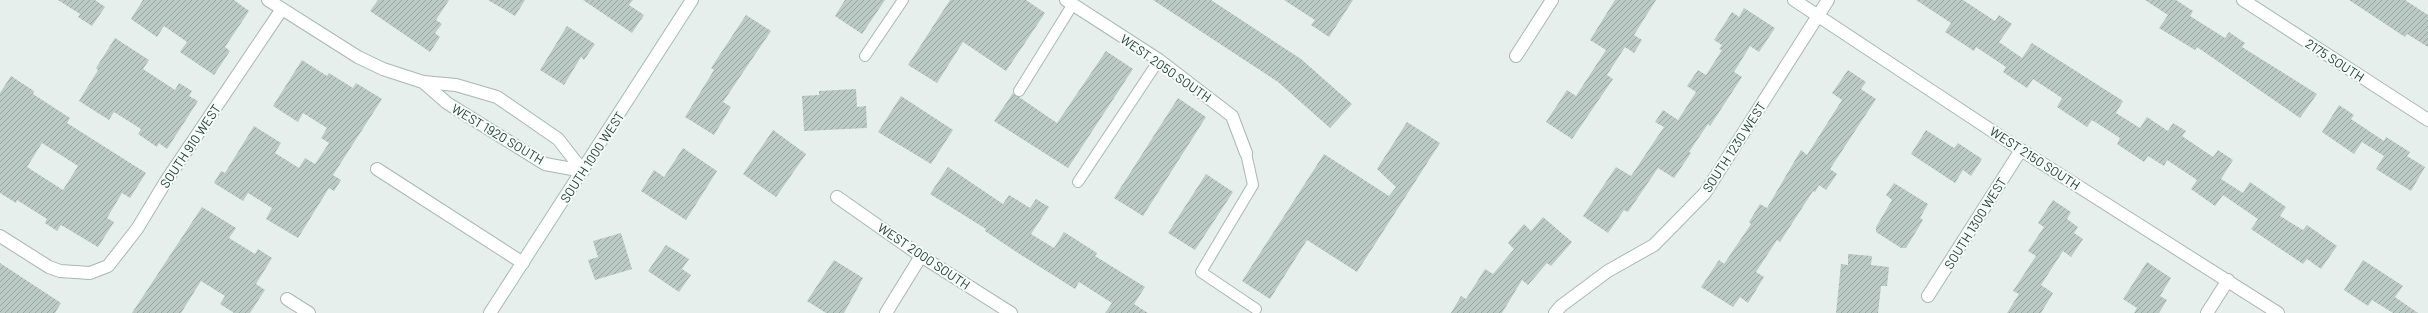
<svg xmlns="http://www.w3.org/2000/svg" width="2428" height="313" viewBox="0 0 2428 313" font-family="Barlow,sans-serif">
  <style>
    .building { fill: url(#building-hatch); fill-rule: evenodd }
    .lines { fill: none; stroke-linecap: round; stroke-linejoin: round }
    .service-casing { stroke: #a8b8b2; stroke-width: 12 }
    .minor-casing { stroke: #a8b8b2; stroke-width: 14 }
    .secondary-casing { stroke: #a4bbb3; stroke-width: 14 }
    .service { stroke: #fff; stroke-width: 10 }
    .minor { stroke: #fff; stroke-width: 12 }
    .secondary { stroke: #fff; stroke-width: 12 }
    .labels { text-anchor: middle; stroke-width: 4; stroke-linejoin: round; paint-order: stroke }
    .street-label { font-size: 13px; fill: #24423a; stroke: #f7fbf9 }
  </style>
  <defs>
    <pattern id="building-hatch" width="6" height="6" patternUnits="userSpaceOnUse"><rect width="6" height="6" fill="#bbcac4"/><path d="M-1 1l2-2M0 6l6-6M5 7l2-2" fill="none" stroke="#98a6a0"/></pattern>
  </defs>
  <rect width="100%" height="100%" fill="#e6efeb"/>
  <g class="building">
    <path d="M58,0h37l10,7 -13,19 -14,-9 2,-3z"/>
    <path d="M143,0h91l15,11 -24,36 5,4 -16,24 -34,-23 7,-10 -23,-16 -7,11 -26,-18z"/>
    <path d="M378,0h71l-13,20 6,4 -7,9 5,4 -10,15 -60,-41z"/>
    <path d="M488,0h37l-10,16z"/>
    <path d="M583,0h50l-4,5 15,10 -12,18z"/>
    <path d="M845,0h40l-23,34 -27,-18z"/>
    <path d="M950,0h76l19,13 -39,58 -43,-29 -26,41 -29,-18z"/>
    <path d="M1153,0h58l90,59 51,45 -22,24 -52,-46z"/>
    <path d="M1284,0h69l-24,37 -18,-12 4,-5z"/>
    <path d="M1615,0h41l-22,35 8,5 -8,13 -9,-6 -18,28 6,4 -41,60 -26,-17 21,-32 9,6 30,-46 -16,-10z"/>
    <path d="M1916,0h47l32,21 4,-6 13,9 -13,18 23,16 10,-15 91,58 -7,12 24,15 7,-11 21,14 5,-8 13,8 -4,5 31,21 5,-7 15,10 -12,19 22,14 7,-11 36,25 -6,9 23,14 4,-5 30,21 -16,23 -14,-10 -4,5 -52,-35 7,-10 -35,-24 -8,11 -24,-17 6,-9 -30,-20 -3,6 -16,-10 -4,6 -27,-18 3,-6 -28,-18 -5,7 -30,-20 5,-9 -29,-19 -6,9 -24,-16 3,-5 -30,-20 -2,4 -29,-19 6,-9z"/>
    <path d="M2145,0h31l17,11 -3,5 35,22 4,-6 16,11 -3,4 75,47 -17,24 -103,-71 -2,3 -36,-22 9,-13z"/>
    <path d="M2349,0h56l23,15v32l-21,-13 -2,3z"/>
    <path d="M1744,8l31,20 -16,24 -9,-6 -16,26 8,5 -32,49 -2,-2 -19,28 2,1 -17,25 -16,-10 -30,44 -4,-2 -16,23 -25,-17 33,-49 15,9 33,-49 -9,-5 8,-12 15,10 18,-28 -9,-6 11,-16 8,5 16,-25 -3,-1 3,-4 -8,-5 18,-28 7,5z"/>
    <path d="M746,15l25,16 -48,71 8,5 -17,28 -29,-18 29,-47 -3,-2z"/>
    <path d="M567,26l28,18 -11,16 -3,-3 -17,28 -24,-15z"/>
    <path d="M115,38l34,22 -6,9 32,21 4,-7 13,8 -3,5 9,5 -31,48 -8,-6 -2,4 -19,-13 3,-5 -27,-17 -5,8 -30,-19 19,-31 -2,-2z"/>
    <path d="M1106,51l27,18 -65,99 -74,-47 19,-28 44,30z"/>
    <path d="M302,60l25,16 2,-3 24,15 3,-5 26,16 -49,76 8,5 -7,11 -5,-3 -31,50 -32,-19 6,-11 -24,-15 -5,8 -29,-18 7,-12 4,2 29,-47 27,17 -6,10 24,15 6,-10 10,6 14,-21 -8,-5 6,-10 -24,-15 -5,9 -25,-16z"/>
    <path d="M1848,70l18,12 -5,7 15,10 -46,70 7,5 -11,16 -7,-5 -4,7 -2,-1 -33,51 -3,-2 -21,32 8,5 -16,26 -8,-6 -7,10 -32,-20 18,-27 5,4 27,-40 -2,-2 11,-18 7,4 34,-58 6,5 35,-55 -10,-7z"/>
    <path d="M11,76l23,15 -1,3 37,24 -3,5 79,50 -16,25 -8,-5 -15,25 7,4 -16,25 -37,-22 -4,6 -12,-8 2,-4 -30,-19 -1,3 -16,-10v-100zM42,143l36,23 -15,24 -36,-23z"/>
    <path d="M856,89l1,18 9,-1 1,22 -63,3 -2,-35 17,-1v-4z"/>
    <path d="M901,96l52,34 -22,34 -53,-32z"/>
    <path d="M1178,98l28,19 -63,99 -29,-18z"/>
    <path d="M2339,105l15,10 -3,4 33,22 2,-4 24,15 -3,4 18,11 -14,24 -35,-22 8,-13 -22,-14 -8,12 -32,-22z"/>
    <path d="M1407,122l33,21 -83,129 -50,-32 -37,59 -28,-18 82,-127 65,42 7,-9 -19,-18z"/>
    <path d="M773,130l33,24 -30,43 -33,-23z"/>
    <path d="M1926,130l28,18 4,-5 24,16 -11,17 -8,-6 -8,13 -44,-29z"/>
    <path d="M683,148l34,23 -31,49 -45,-29 13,-21 10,7z"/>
    <path d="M948,167l55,37 6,-9 21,13 6,-9 13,8 -18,27 23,14 10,-16 33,21 -2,3 50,31 -11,17 14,9h-43l7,-10 -33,-21 -4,7 -57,-36 -33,-22 1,-2 -56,-35z"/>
    <path d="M1206,174l27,18 -38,58 -27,-17z"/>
    <path d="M1894,183l34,21 -8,14 3,2 -17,28h-5l-25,-16v-5l16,-27 -6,-5z"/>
    <path d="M2053,200l18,12 -4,7 11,8 -4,6 9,6 -12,18 -8,-6 -22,34 12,8 -12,20h-34l12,-19 -6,-3 23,-35 -8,-5 16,-24 -6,-4z"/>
    <path d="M202,207l34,21 -7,10 26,16 3,-5 14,9 -16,26 9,6 -15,23h-16l-14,-9 5,-8 -24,-15 -20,32h-49z"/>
    <path d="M1543,217l29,25 -21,24 -4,-3 -19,22 -6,-5 -20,33h-51l10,-17 5,3 19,-30 8,5 21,-25 -6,-6 16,-19 7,7z"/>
    <path d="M621,233l11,36 -37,11 -7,-20 10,-3 -5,-16z"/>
    <path d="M666,245l23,14 -7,10 9,6 -12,17 -31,-21z"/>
    <path d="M1848,254l24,2 -1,9 18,2 -2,19h-6l-3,27h-42l5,-49 7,1z"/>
    <path d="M834,260l29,18 -19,35h-18l-19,-12z"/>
    <path d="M2363,260l40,26 -8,11 23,16h-25l-21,-13 -4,6 -24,-16z"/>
    <path d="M2147,262l24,16 -11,18 7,4 -8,13h-25l3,-5 -14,-9z"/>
    <path d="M0,263l61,40 -6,10h-55z"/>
  </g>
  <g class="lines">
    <defs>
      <g id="service">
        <path d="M865,56l38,-56"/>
        <path d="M1019,91l54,-87"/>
        <path d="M1246,153l7,32 -52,87 55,37"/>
        <path d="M1078,182l81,-122"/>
      </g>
      <g id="minor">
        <path d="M268,0l90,57 25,12 40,13 33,3 41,12 61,42 25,32"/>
        <path d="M1066,0l93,60 73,56 14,37"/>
        <path d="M1794,0l227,150 257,163"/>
        <path d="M2243,0l185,120"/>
        <path d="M1516,56l36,-56"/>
        <path d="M423,82l24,21 98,61 38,7"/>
        <path d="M377,169l146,94"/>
        <path d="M837,197l84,59 90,57"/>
        <path d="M0,236l49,31 11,4 30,2 18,-7 29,-37 29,-48 116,-172"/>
        <path d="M1928,296l93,-146"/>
        <path d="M287,299l22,14"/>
        <path d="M886,313l35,-57"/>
        <path d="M1555,313l6,-7 47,-35 46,-26 51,-52 123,-193"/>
        <path d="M2207,313l21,-33"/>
      </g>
      <path id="secondary" d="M490,313l202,-313"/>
    </defs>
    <use href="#service" class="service-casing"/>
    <use href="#minor" class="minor-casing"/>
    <use href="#secondary" class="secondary-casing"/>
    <use href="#service" class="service"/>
    <use href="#minor" class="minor"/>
    <use href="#secondary" class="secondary"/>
  </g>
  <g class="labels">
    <g class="street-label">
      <text transform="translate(2335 60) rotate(33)" y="5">2175 SOUTH</text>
      <text transform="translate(1166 68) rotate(35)" y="5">WEST 2050 SOUTH</text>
      <text transform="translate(498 134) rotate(31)" y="5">WEST 1920 SOUTH</text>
      <text transform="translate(190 146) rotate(-56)" y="5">SOUTH 910 WEST</text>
      <text transform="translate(1734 147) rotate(-57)" y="5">SOUTH 1230 WEST</text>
      <text transform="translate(592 157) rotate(-57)" y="5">SOUTH 1000 WEST</text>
      <text transform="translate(2035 158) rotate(33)" y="5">WEST 2150 SOUTH</text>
      <text transform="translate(1975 223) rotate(-58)" y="5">SOUTH 1300 WEST</text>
      <text transform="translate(924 256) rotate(34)" y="5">WEST 2000 SOUTH</text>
    </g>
  </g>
</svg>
